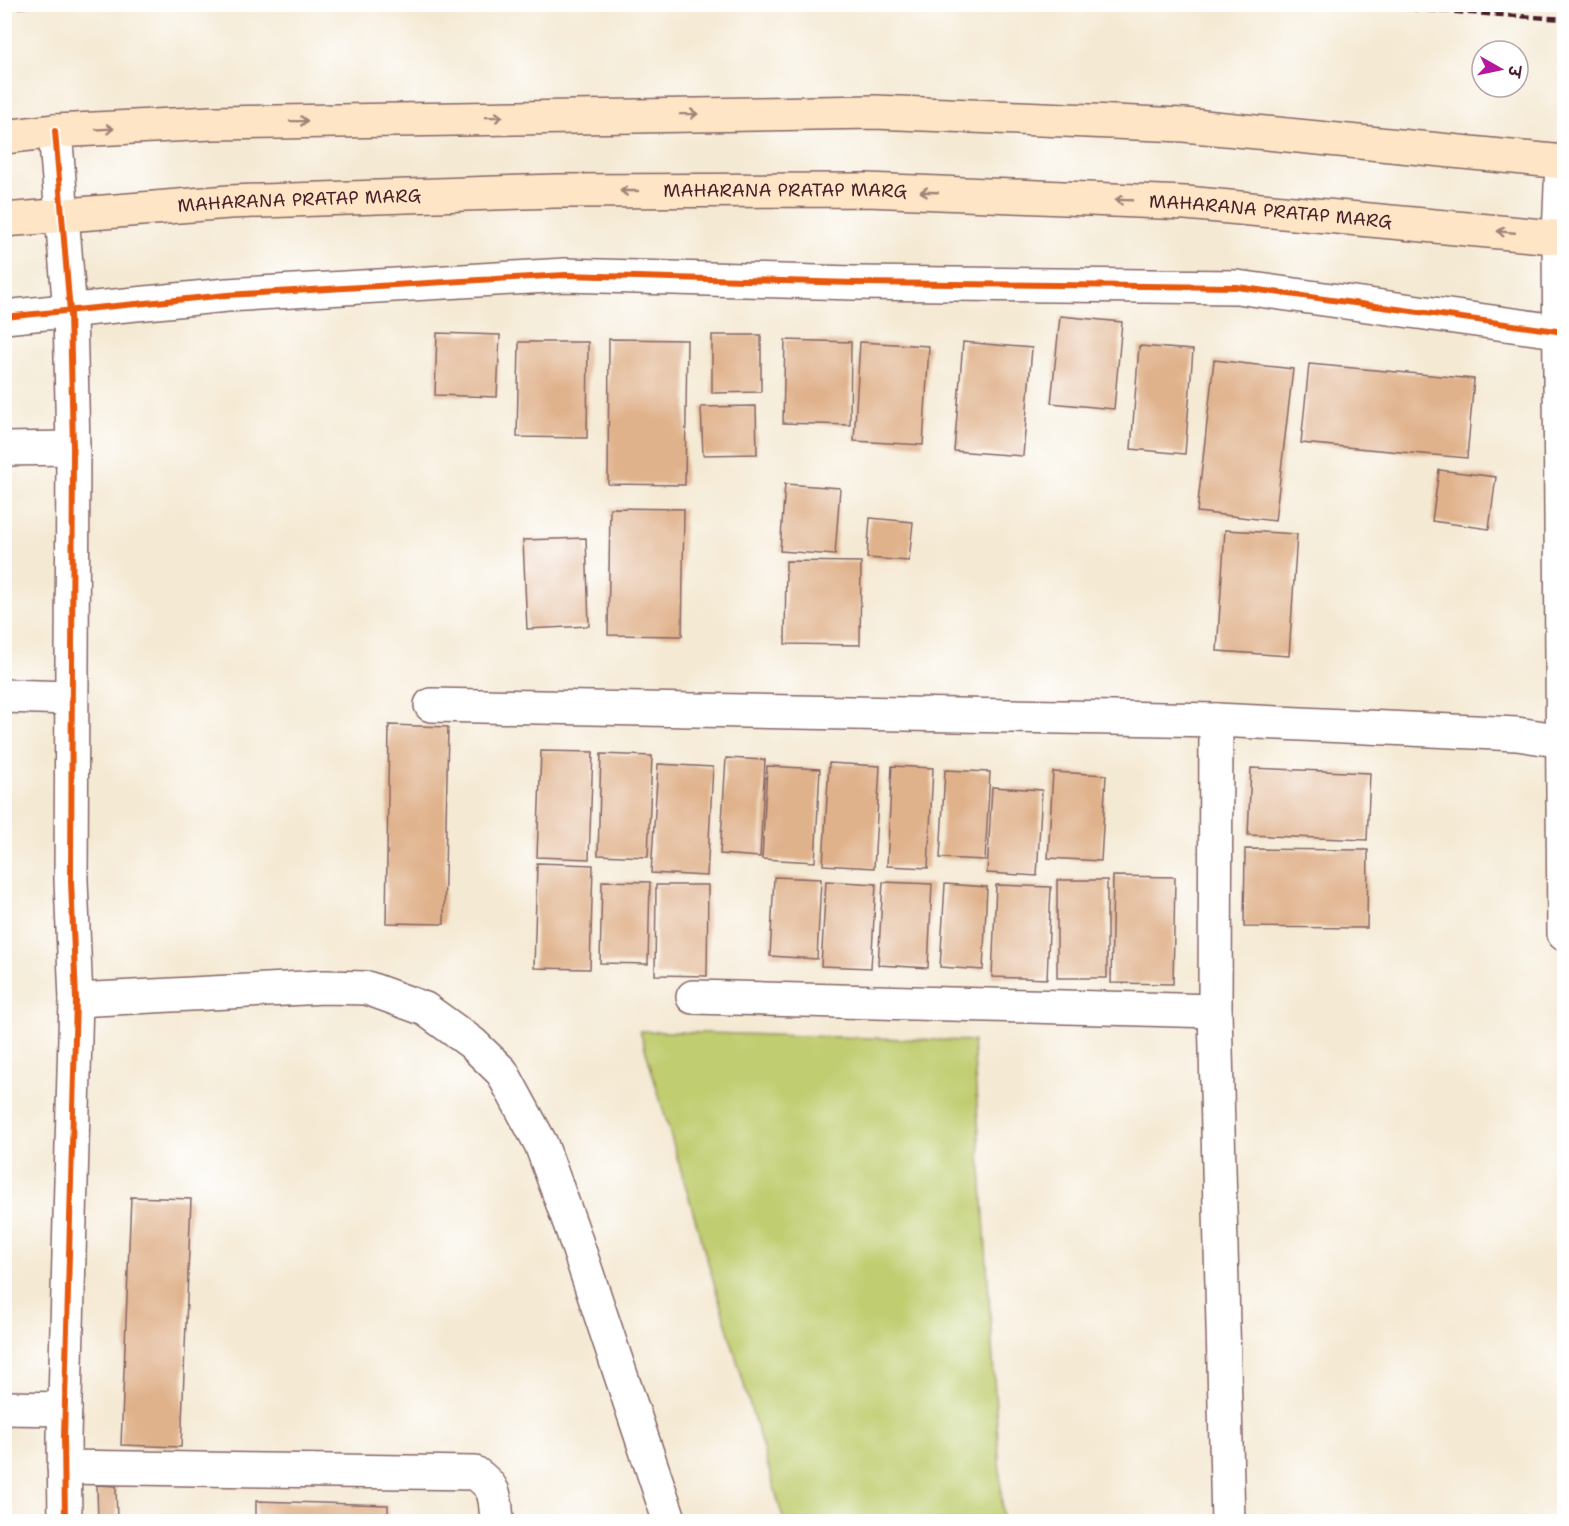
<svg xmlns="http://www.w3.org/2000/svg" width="1569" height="1526" viewBox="0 0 1569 1526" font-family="'Shantell Sans','Playpen Sans Deva',sans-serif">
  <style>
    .green { fill: #c0cd6f; stroke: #85764d; stroke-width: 1.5 }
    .building { fill: #e0b28c }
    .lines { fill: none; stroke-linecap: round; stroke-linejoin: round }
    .minor-casing { stroke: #866666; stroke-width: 36 }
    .tertiary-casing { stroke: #866666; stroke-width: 36 }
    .secondary-casing { stroke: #866666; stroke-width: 36 }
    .minor { stroke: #fff; stroke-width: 33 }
    .tertiary { stroke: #fff; stroke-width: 33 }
    .secondary { stroke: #fde5c5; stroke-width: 33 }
    .rail { stroke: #4a1f2b; stroke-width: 4.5; stroke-dasharray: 9 4.5; stroke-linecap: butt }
    .cycleway-casing { stroke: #fff; stroke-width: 10 }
    .cycleway { stroke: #e8590c; stroke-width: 6 }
    .oneway { stroke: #a48278 }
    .labels { text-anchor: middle; stroke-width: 6; stroke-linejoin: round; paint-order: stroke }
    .street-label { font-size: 18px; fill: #4a1f2b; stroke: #fff }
  </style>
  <rect width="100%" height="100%" fill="#fff"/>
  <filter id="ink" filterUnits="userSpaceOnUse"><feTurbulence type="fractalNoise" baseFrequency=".0167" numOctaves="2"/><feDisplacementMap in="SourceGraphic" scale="12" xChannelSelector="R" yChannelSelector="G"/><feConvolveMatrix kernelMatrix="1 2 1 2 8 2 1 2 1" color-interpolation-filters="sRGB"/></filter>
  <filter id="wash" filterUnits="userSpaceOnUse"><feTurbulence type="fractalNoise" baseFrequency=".008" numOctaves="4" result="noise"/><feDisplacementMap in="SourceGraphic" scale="24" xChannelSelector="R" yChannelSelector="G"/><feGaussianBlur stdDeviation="1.35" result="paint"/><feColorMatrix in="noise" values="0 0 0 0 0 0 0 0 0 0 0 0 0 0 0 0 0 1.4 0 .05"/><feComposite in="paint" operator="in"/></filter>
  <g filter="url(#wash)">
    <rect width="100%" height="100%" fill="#f4e9d3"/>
    <path class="green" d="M640,1031l333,10 30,480h-219z"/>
    <g id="blocks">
      <g class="building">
        <path d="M1060,316l62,6 -8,87 -63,-6z"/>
        <path d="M437,333l63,2 -3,62 -62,-2z"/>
        <path d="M712,335h49v57l-49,1z"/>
        <path d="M609,339l78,1 -2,145 -77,-1z"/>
        <path d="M785,340l66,2 -1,83 -67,-2z"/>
        <path d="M519,342h69l-1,96 -70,-1z"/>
        <path d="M860,342l69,4 -6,99 -69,-4z"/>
        <path d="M963,342l69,6 -9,108 -69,-5z"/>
        <path d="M1139,346l54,4 -8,104 -54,-5z"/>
        <path d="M1214,360l79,9 -18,152 -78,-9z"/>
        <path d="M1309,364l165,15 -7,79 -166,-15z"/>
        <path d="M756,406l1,48 -54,1 -2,-48z"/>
        <path d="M1439,470l57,7 -7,52 -57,-8z"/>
        <path d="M785,484l55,4 -5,67 -55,-4z"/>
        <path d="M610,508l74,1 -2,127 -74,-1z"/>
        <path d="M870,518l43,4 -4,39 -42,-3z"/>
        <path d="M1225,530l72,4 -8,122 -72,-5z"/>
        <path d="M586,538l3,88 -62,3 -4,-89z"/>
        <path d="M786,561l75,1 -1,83 -75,-1z"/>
        <path d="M389,725l59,2 -4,197 -58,-1z"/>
        <path d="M541,751l52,1 -4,107 -52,-2z"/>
        <path d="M601,754l51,2 -4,101 -50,-2z"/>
        <path d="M726,758l39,2 -5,97 -40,-3z"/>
        <path d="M829,763l51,3 -6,102 -51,-3z"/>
        <path d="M658,764l55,3 -6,109 -56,-3z"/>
        <path d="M767,766l53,3 -5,93 -53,-3z"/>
        <path d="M892,766l41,2 -5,100 -41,-2z"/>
        <path d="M1251,768l119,5 -3,67 -119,-5z"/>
        <path d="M945,770l45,2 -5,88 -45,-2z"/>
        <path d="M1053,772l53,3 -5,86 -53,-3z"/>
        <path d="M992,787l50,3 -5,86 -50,-3z"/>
        <path d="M1245,849l123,1 -1,78 -123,-1z"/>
        <path d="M537,863l56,2 -3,104 -56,-1z"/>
        <path d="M1113,876l62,1 -2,107 -62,-1z"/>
        <path d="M774,877l47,2 -4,80 -47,-3z"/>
        <rect x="1057" y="880" width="50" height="98"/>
        <path d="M602,881l48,1 -2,82 -48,-1z"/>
        <path d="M826,881l50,3 -5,84 -50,-2z"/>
        <path d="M883,882l49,2 -4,84 -50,-3z"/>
        <path d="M945,884l42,3 -4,83 -43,-3z"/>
        <path d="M656,885h52l-1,91 -52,-1z"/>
        <path d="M996,885l55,2 -4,92 -55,-2z"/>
        <path d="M131,1197l60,2 -10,248 -60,-2z"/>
        <path d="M97,1485l19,1 1,36h-19z"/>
        <path d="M256,1501l132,4v17h-132z"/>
      </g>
    </g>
  </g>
  <g filter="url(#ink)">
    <use href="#blocks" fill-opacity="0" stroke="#866666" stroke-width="1.5"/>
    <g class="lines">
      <defs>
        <g id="minor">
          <path d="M55,131l15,181 3,136 -2,433 5,119 -12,437 1,85"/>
          <path d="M4,317l223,-22 338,-20 289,8 383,4 327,45"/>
          <path d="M4,449l69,-1"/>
          <path d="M4,696l67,2"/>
          <path d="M431,705l785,15 301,14 47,7"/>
          <path d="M1216,720l-1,291 13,511"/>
          <path d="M693,997l522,14"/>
          <path d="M76,1000l248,-13 43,1 58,21 47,34 30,29 39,72 31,85 98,293"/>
          <path d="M4,1408l61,1"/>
          <path d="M64,1467l411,6c22,15 20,24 22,49"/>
        </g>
        <path id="tertiary" d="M1562,162l-3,75 5,697"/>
        <g id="secondary">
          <path d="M4,137l51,-6 157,-8 663,-11 309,13 380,37"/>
          <path id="s1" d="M4,220l225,-18 327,-11 311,-1 319,13 378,35"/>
        </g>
      </defs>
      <use href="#minor" class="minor-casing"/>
      <use href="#tertiary" class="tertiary-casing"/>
      <use href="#secondary" class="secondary-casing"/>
      <use href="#minor" class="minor"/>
      <use href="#tertiary" class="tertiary"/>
      <use href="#secondary" class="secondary"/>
      <g class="rail">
        <path d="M1333,4l231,15"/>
        <path d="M4,8l47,-4"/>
      </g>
      <defs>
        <g id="cycleway">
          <path d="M55,131l15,181 3,136 -2,433 5,119 -12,437 1,85"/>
          <path d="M4,317l223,-22 338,-20 289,8 383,4 327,45"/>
        </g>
      </defs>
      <use href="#cycleway" class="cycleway-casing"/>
      <use href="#cycleway" class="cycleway"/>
    </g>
    <defs><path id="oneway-shaft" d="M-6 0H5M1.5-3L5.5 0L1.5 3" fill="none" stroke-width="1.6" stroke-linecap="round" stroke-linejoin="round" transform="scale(1.5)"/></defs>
    <g class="oneway">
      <use href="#oneway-shaft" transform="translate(689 114) rotate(-1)"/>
      <use href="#oneway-shaft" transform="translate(494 117) rotate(-1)"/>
      <use href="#oneway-shaft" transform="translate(299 121) rotate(-1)"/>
      <use href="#oneway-shaft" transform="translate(105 129) rotate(-3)"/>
      <use href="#oneway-shaft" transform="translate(629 191) rotate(180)"/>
      <use href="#oneway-shaft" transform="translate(929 192) rotate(-178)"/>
      <use href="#oneway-shaft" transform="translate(1124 200) rotate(-178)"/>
      <use href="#oneway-shaft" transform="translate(1506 232) rotate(-175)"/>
    </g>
  </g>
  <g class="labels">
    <g class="street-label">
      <text dy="6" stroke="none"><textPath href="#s1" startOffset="782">MAHARANA PRATAP MARG</textPath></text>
      <text dy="6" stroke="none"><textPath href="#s1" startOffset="296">MAHARANA PRATAP MARG</textPath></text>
      <text dy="6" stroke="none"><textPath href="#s1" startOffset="1268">MAHARANA PRATAP MARG</textPath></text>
    </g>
  </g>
  <rect width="1569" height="1526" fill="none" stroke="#fff" stroke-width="24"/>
  <g transform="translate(1500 69) rotate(99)"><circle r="28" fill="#ffffff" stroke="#b7a5aa" stroke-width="1.5"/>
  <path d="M0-4.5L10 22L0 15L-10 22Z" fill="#b5179e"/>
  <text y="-9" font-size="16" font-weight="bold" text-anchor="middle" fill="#4a1f2b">उ</text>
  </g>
</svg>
